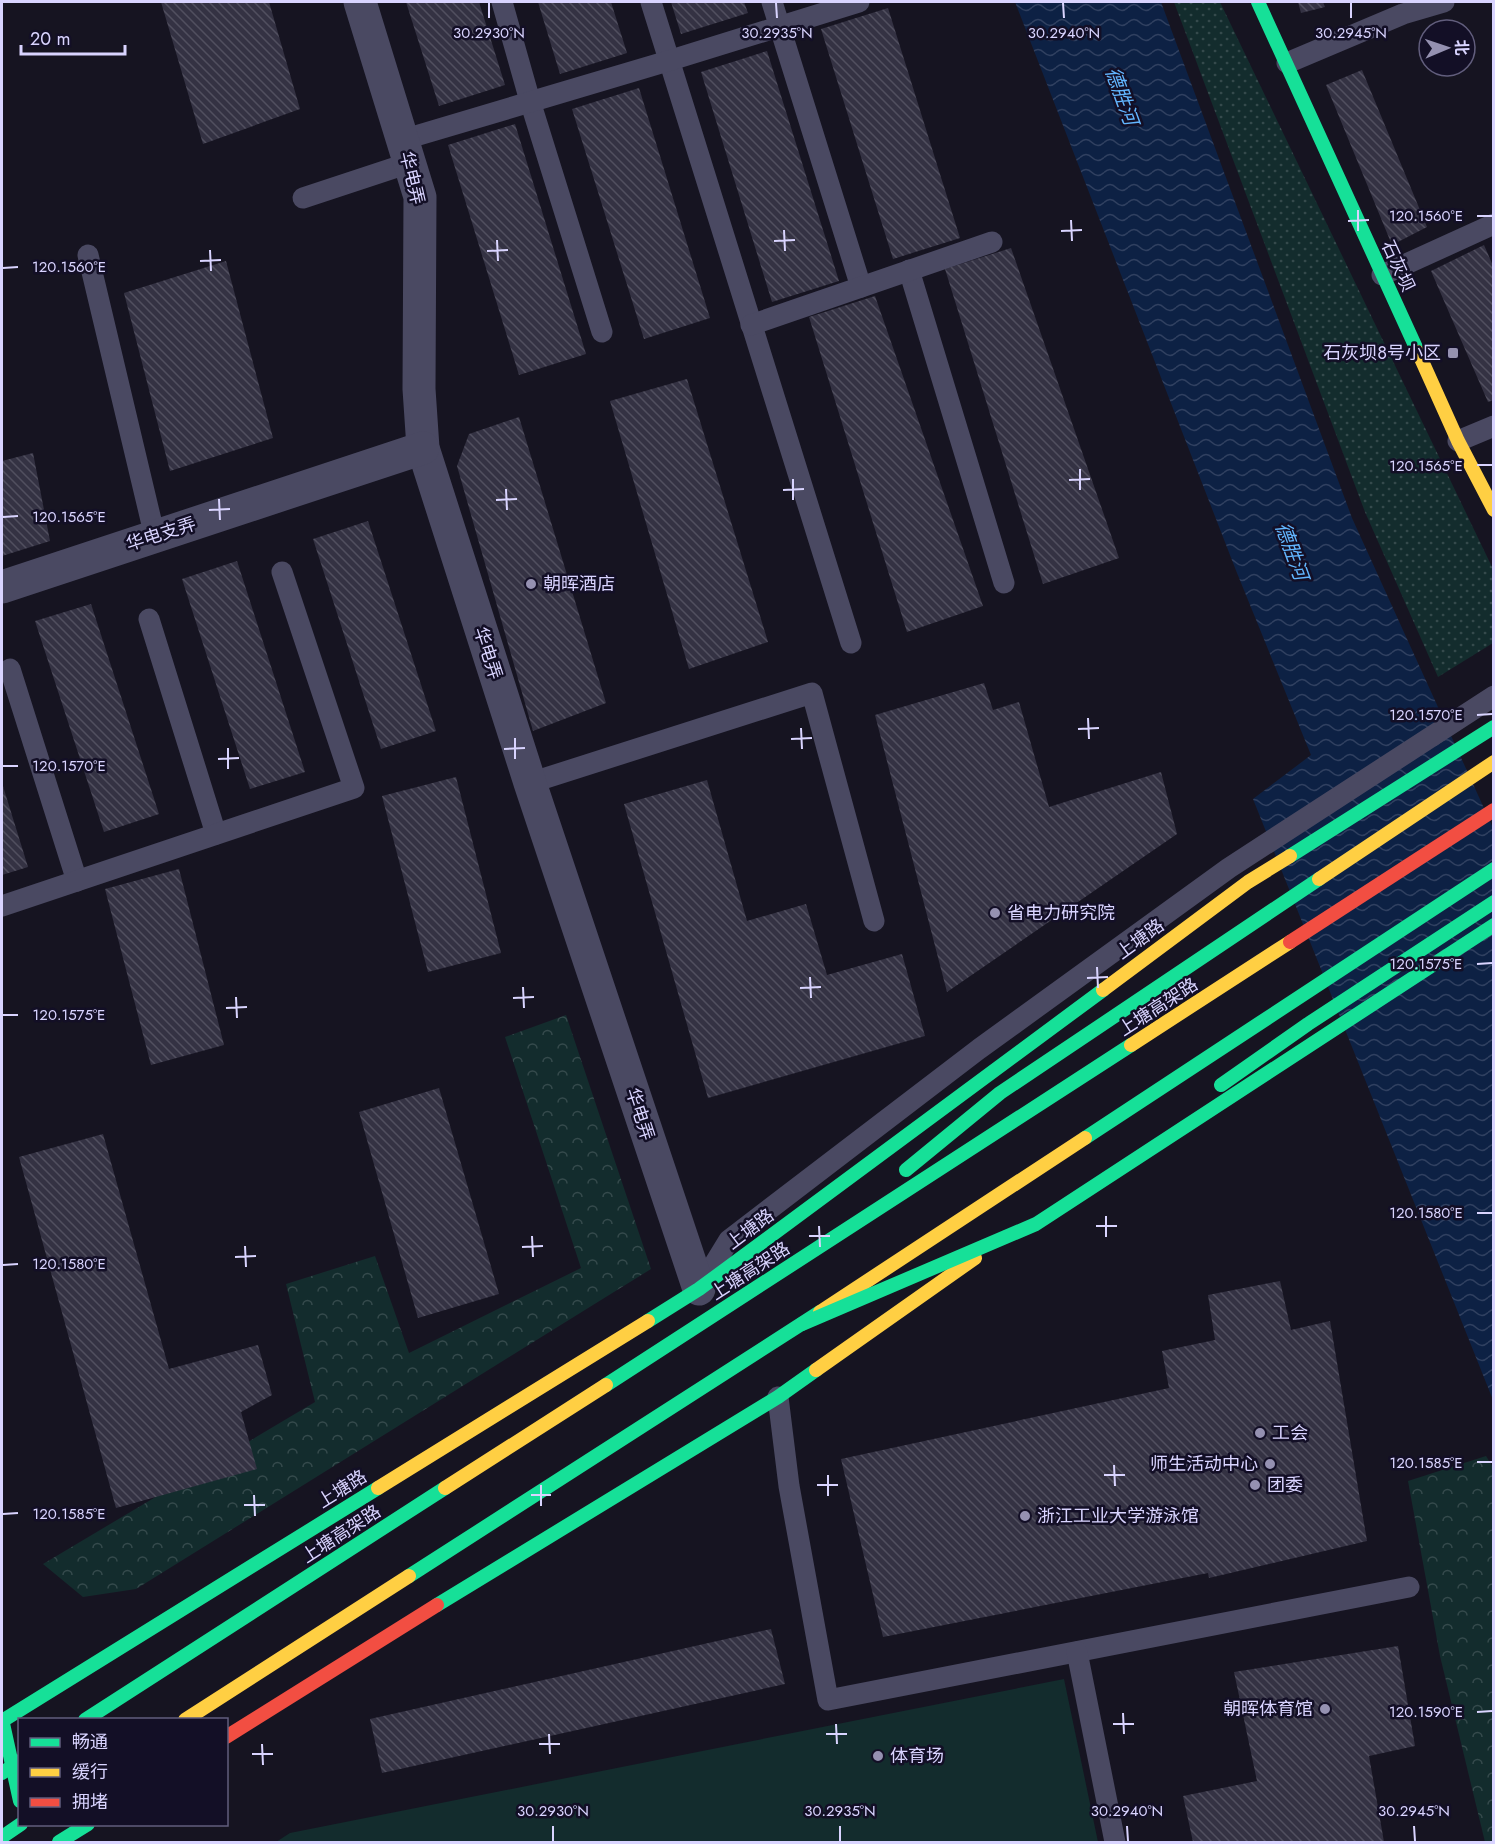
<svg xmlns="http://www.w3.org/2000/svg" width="1495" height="1844" viewBox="0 0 1495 1844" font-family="Jost,'Noto Sans SC',sans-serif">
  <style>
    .grass { fill: url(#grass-dots) }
    .forest { fill: url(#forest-crowns) }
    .pitch { fill: #132c2d }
    .water { fill: url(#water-waves) }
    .building { fill: url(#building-back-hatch) }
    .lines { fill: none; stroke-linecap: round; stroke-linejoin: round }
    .lane { stroke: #4a4962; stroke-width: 21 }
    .street { stroke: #4a4962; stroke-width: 33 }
    .fast { stroke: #16e098; stroke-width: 14 }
    .slow { stroke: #ffcf43; stroke-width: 14 }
    .jam { stroke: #f24e42; stroke-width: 14 }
    .fast-bridge { stroke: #16e098; stroke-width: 14 }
    .ticks { fill: none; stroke: #d9d4ff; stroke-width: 2 }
    .poi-dot { fill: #9591b1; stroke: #130f26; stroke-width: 2 }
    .labels { text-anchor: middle; stroke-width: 5; stroke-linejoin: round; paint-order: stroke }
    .street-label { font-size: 18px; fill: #d9d4ff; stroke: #130f26 }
    .poi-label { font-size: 18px; fill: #d9d4ff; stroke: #130f26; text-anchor: start }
    .water-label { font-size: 20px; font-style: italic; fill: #62b6ff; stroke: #130f26 }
    .ticks-label { font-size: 15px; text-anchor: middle; fill: #d9d4ff; stroke: #130f26; stroke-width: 5; stroke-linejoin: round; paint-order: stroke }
  </style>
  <defs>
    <pattern id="grass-dots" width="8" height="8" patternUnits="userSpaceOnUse" patternTransform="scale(1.5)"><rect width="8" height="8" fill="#132c2d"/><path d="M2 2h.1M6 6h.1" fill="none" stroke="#354a4c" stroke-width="1.8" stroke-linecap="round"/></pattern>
    <pattern id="forest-crowns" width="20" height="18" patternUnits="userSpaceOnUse" patternTransform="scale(1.5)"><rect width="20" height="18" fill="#132c2d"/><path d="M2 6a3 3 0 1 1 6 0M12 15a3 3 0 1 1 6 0" fill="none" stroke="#354a4c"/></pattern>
    <pattern id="water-waves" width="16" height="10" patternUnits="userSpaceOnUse" patternTransform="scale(1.5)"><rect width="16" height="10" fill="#0d2144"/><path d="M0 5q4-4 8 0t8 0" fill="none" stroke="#304060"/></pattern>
    <pattern id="building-back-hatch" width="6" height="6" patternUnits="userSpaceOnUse" patternTransform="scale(1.5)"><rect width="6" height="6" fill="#343243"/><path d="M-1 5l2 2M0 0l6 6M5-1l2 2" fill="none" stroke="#514f5f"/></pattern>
  </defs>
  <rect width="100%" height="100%" fill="#161421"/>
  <path class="grass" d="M1174,2h46l273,567v74l-55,34 -73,-165z"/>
  <g class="forest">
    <path d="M566,1015l85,254 -515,320 -53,8 -40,-33 272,-162 -29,-118 89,-28 34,97 172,-85 -76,-231z"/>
    <path d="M1486,1456l8,13 -1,373h-8l-45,-186 -32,-175z"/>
  </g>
  <path class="pitch" d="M1064,1679l34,163h-822l14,-9z"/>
  <path class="water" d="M1015,2h146l191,516 141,310v572l-240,-601 58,-44 -74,-182z"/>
  <g class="building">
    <path d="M161,2h108l31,107 -97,35z"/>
    <path d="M406,2h73l26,83 -66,21z"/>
    <path d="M538,2h73l16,51 -67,21z"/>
    <path d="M671,2h73l4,11 -67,21z"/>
    <path d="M1298,2h25l2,5 -24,6z"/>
    <path d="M888,8l72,230 -67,21 -72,-230z"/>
    <path d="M767,51l72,230 -67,21 -71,-230z"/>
    <path d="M1362,70l65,157 -35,18 -66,-160z"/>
    <path d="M639,88l71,230 -66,21 -72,-230z"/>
    <path d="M515,124l71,230 -67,21 -71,-230z"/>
    <path d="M1484,245l10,23v132l-6,2 -57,-131z"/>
    <path d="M1011,248l108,310 -76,26 -98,-315z"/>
    <path d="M226,261l47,177 -103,33 -46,-178z"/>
    <path d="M875,296l108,310 -76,26 -98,-315z"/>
    <path d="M687,379l81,263 -79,27 -79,-268z"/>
    <path d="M519,417l87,286 -73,28 -76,-265 12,-32z"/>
    <path d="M33,453l17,88 -48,15v-95z"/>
    <path d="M368,521l68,210 -55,18 -68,-210z"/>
    <path d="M237,561l68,211 -55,17 -68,-210z"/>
    <path d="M91,604l68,210 -55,18 -69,-211z"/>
    <path d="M984,683l9,27 26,-8 30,105 112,-35 16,62 -230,158 -72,-277z"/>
    <path d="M456,777l45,176 -73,19 -46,-176z"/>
    <path d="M707,780l40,141 59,-17 21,71 75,-21 23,82 -217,62 -84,-294z"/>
    <path d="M2,783l26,84 -26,8z"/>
    <path d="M179,869l45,176 -73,20 -46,-176z"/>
    <path d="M439,1088l60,206 -81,24 -59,-206z"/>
    <path d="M103,1134l66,235 89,-24 14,50 -31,17 16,57 -141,39 -97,-351z"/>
    <path d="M1280,1281l11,49 39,-9 37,220 -158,37 -1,-5 -325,64 -42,-178 328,-71 -7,-37 53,-11 -7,-45z"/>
    <path d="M771,1629l14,55 -403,89 -12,-54z"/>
    <path d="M1398,1646l17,100 -46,10 15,86h-191l-10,-46 74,-15 -23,-109z"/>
  </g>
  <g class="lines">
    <g class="lane">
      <path d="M502,2l28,99 72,231"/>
      <path d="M651,2l200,641"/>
      <path d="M772,2l89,285"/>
      <path d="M1287,63l116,-49 41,-12"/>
      <path d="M402,140l266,-79 191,-59"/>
      <path d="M303,198l106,-35"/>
      <path d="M88,255l67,282"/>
      <path d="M909,270l95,313"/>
      <path d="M1382,275l112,-51"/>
      <path d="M751,325l241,-83"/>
      <path d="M1458,441l36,-15"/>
      <path d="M149,619l67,215"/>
      <path d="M10,669l67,212"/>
      <path d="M530,783l282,-90 62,228"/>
      <path d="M2,906l352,-118 -72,-216"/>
      <path d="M707,1276l22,-36 250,-191 250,-181 265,-172"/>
      <path d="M778,1397l11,89 39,214 581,-113"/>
      <path d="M1077,1652l38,190"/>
    </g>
    <g class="street">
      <path d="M360,2l60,195 -1,192 4,59 107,335 169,506"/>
      <path d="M2,587l421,-139"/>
    </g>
    <g class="fast">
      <path d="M1258,2l160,350"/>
      <path d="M1290,856l204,-129"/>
      <path d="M1221,1085l87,-61 186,-122"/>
      <path d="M1085,1138l409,-269"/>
      <path d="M906,1170l94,-77 319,-214"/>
      <path d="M648,1321l51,-32 404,-299"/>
      <path d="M606,1385l525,-340"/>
      <path d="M409,1576l411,-264"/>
      <path d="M437,1605l341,-208 38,-27"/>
      <path d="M2,1719l18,82"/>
      <path d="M85,1720l360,-232"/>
      <path d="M2,1721l376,-233"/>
      <path d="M2,1837l19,-13"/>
      <path d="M59,1842l29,-18"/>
    </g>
    <g class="slow">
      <path d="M1418,352l40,89 36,69"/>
      <path d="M1319,879l175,-117"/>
      <path d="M1103,990l145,-108 42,-26"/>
      <path d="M1131,1045l159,-103"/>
      <path d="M820,1312l265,-174"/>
      <path d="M816,1370l159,-112"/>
      <path d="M378,1488l270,-167"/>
      <path d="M445,1488l161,-103"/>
      <path d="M185,1720l224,-144"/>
    </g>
    <g class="jam">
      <path d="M1290,942l204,-132"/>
      <path d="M226,1737l211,-132"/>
    </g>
    <g class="fast-bridge">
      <path d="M802,1324l234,-100 458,-299"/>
      <path d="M2,1773l18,-12"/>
    </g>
  </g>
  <path class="ticks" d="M489,3v15M776,3l1,15M1063,3l1,15M1351,3v15M1358,210v21M1477,216h15M1071,220l1,21M1348,221l21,-1M784,230l1,21M1061,231l21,-1M497,240l1,21M774,241l21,-1M210,250l1,21M487,251l21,-1M200,261l21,-1M3,268l15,-1M1477,465h15M1080,469v21M793,479v21M1069,480l21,-1M506,489l1,21M783,490l21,-1M219,499l1,21M496,500l21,-1M209,510l21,-1M3,517l15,-1M1477,715l15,-1M1088,718l1,21M801,728l1,21M1078,729l21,-1M515,738v21M791,739l21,-1M228,748v21M504,749l21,-1M218,759l21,-1M3,766h15M1477,964l15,-1M1097,967l1,21M810,977l1,21M1087,978l21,-1M523,987l1,21M800,988l21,-1M236,997l1,21M513,998l21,-1M226,1008l21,-1M3,1015h15M1477,1213h15M1106,1216v21M819,1226l1,21M1096,1226h21M532,1236l1,21M809,1236h21M245,1246l1,21M522,1247l21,-1M235,1257l21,-1M3,1265l15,-1M1477,1462h15M1114,1465l1,21M828,1475v21M1104,1475h21M541,1485v21M817,1485h21M254,1495l1,21M531,1495h20M244,1505h21M3,1514l15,-1M1477,1712l15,-1M1123,1713l1,21M836,1724l1,20M1113,1724h21M549,1734l1,20M826,1734h21M262,1744l1,21M539,1744h21M252,1754h21M553,1826v15M840,1826v15M1127,1826l1,15M1414,1826l1,15"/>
  <g class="poi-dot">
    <rect x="1447" y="347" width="12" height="12" rx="3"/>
    <circle cx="531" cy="584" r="6"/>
    <circle cx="995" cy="913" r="6"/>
    <circle cx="1260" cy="1433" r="6"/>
    <circle cx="1270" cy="1464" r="6"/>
    <circle cx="1255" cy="1485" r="6"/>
    <circle cx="1025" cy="1516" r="6"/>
    <circle cx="1325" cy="1709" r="6"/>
    <circle cx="878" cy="1756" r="6"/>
  </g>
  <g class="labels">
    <g class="street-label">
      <text transform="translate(412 178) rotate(77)" y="6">华电弄</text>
      <text transform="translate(1398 266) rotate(65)" y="6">石灰坝</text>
      <text transform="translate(161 534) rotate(-18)" y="6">华电支弄</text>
      <text transform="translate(488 653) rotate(72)" y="6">华电弄</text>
      <text transform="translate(1140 939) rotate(-36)" y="6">上塘路</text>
      <text transform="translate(1158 1007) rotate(-33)" y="6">上塘高架路</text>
      <text transform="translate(640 1114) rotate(72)" y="6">华电弄</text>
      <text transform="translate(750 1229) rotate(-37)" y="6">上塘路</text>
      <text transform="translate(750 1271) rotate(-33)" y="6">上塘高架路</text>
      <text transform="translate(342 1489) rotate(-32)" y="6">上塘路</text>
      <text transform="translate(341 1534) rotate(-33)" y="6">上塘高架路</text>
    </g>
    <g class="poi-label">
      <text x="1441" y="359" text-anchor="end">石灰坝8号小区</text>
      <text x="543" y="590">朝晖酒店</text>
      <text x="1007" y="919">省电力研究院</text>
      <text x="1272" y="1439">工会</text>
      <text x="1258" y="1470" text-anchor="end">师生活动中心</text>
      <text x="1267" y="1491">团委</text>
      <text x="1037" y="1522">浙江工业大学游泳馆</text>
      <text x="1313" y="1715" text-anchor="end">朝晖体育馆</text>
      <text x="890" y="1762">体育场</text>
    </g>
    <g class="water-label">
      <text transform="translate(1122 96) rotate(70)" y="7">德胜河</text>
      <text transform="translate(1292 551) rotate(70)" y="7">德胜河</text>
    </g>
  </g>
  <g class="ticks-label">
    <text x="489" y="38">30.2930°N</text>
    <text x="777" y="38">30.2935°N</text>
    <text x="1064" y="38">30.2940°N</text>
    <text x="1351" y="38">30.2945°N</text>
    <text x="1426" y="221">120.1560°E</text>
    <text x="69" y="272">120.1560°E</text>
    <text x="1426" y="471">120.1565°E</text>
    <text x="69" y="522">120.1565°E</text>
    <text x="1426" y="720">120.1570°E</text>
    <text x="69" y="771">120.1570°E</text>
    <text x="1426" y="969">120.1575°E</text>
    <text x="69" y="1020">120.1575°E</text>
    <text x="1426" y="1218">120.1580°E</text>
    <text x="69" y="1269">120.1580°E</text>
    <text x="1426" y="1468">120.1585°E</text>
    <text x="69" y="1519">120.1585°E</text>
    <text x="1426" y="1717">120.1590°E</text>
    <text x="553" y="1816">30.2930°N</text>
    <text x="840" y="1816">30.2935°N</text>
    <text x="1127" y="1816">30.2940°N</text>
    <text x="1414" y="1816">30.2945°N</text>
  </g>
  <rect width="1495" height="1844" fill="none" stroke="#d9d4ff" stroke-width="6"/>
  <rect x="18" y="1718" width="210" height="108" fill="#130f26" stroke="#625e7d" stroke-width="1.5"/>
  <rect x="30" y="1738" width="30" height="9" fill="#16e098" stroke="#625e7d" stroke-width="1.5"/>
  <text x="72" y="1748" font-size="18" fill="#d9d4ff">畅通</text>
  <rect x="30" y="1768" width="30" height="9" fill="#ffcf43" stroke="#625e7d" stroke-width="1.5"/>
  <text x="72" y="1778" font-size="18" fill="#d9d4ff">缓行</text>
  <rect x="30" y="1798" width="30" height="9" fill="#f24e42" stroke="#625e7d" stroke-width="1.5"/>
  <text x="72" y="1808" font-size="18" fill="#d9d4ff">拥堵</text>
  <g transform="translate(1447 48) rotate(88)"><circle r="28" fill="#130f26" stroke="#625e7d" stroke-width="1.5"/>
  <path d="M0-4.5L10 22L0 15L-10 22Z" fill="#9591b1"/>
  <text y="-9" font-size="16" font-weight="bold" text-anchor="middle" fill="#d9d4ff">北</text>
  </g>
  <path d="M21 45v9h104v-9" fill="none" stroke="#d9d4ff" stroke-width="3"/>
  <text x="30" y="45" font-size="18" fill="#d9d4ff" stroke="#130f26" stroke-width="4.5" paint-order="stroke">20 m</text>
</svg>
